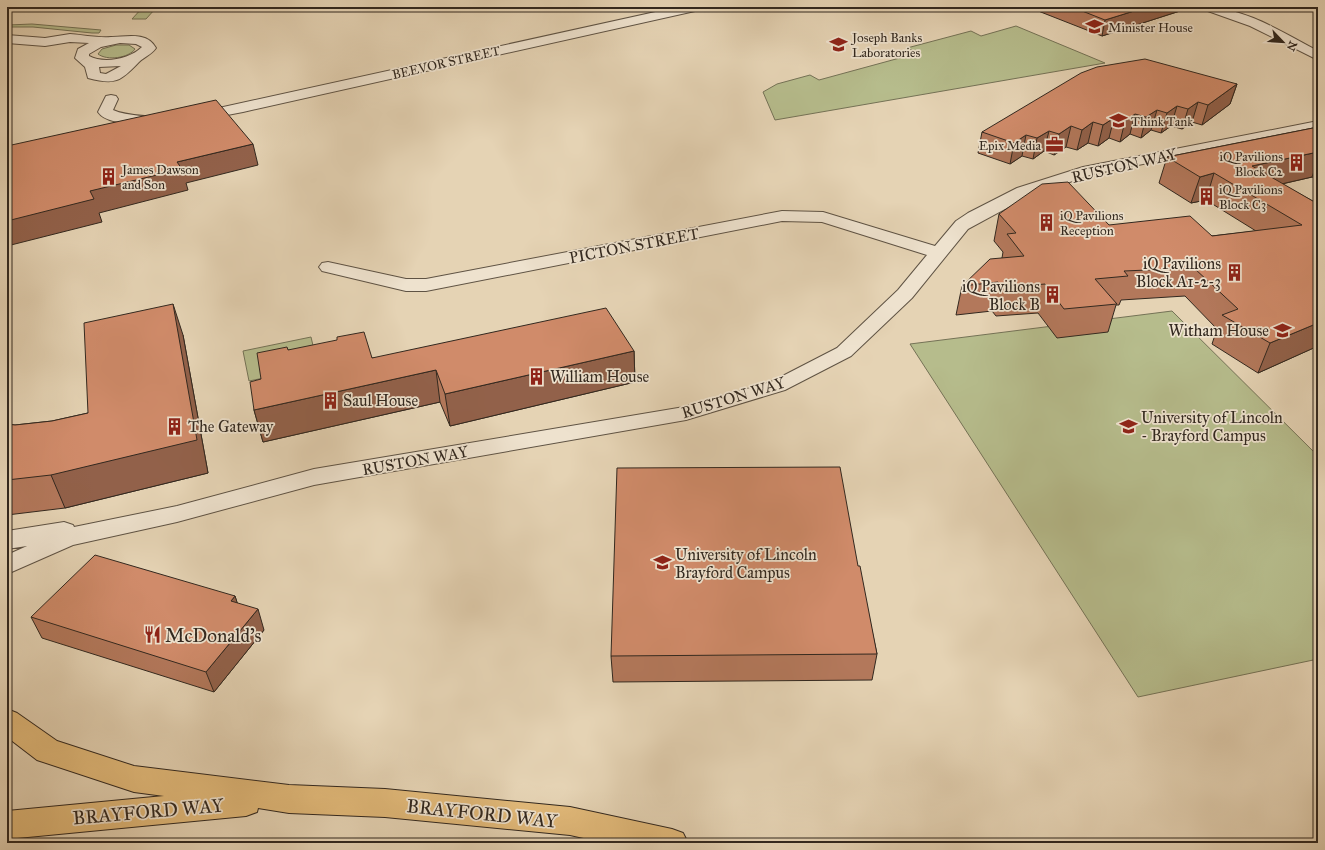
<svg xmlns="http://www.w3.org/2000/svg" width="1325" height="850" viewBox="0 0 1325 850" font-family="'IM FELL Great Primer',serif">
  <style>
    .green { fill: #b6bc8c; stroke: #747256 }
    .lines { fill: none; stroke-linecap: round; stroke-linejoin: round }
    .minor-casing { stroke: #5f5344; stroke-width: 2 }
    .major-casing { stroke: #32281f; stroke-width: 2 }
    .minor { fill: #eee2ce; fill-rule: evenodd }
    .major { fill: #e2ba7a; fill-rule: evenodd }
    .wall { fill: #b3785b; stroke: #32281f }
    .shaded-wall { fill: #92614a; stroke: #32281f }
    .building { fill: #d08b6a; stroke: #32281f }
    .labels { text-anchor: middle; stroke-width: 3.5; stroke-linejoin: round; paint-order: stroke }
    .far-poi-label { font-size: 13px; fill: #32281f; stroke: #eee2ce; text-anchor: start }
    .far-street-label { font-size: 13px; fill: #32281f; stroke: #eee2ce }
    .street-label { font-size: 16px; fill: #32281f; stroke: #eee2ce }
    .poi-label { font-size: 16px; fill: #32281f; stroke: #eee2ce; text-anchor: start }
    .near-poi-label { font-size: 19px; fill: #32281f; stroke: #eee2ce; text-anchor: start }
    .near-street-label { font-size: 19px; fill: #32281f; stroke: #eee2ce }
  </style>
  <rect width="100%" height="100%" fill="#e5d3b4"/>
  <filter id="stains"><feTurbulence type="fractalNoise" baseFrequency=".005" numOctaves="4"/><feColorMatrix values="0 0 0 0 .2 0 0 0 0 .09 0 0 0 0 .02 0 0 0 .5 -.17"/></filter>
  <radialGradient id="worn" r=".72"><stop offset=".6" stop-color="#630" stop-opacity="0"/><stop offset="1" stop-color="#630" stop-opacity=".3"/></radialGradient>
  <g class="green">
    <path d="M143,7h12v2l-9,10h-14z"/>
    <path d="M32,24l69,6 -2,3h-7l-59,-6h-26l1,-2z"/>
    <path d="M1016,26l89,37 -330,57 -12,-28 14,-8 33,-9 9,5 99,-27 -11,-5 64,-17 10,5z"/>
    <path d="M116,45h13l6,4c-6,9 -28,12 -37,5l4,-5z"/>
    <path d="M1172,311l146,145v203l-180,38 -228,-353z"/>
    <path d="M311,337l7,30 -69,14 -6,-30z"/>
  </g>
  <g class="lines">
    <defs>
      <g id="minor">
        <path d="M678,7h23l-6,4 -452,101 -47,9 -5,-1 -2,-3 2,-3 5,-1z"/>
        <path d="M1203,7c41,0 79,25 115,44v9l-68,-34 -45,-16z"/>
        <path d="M70,34c13,1 28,4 41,3 15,0 36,-6 45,11 -5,7 -12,9 -17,14 -19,20 -24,23 -51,16l-3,-11 -10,-9 3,-9 11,-6 -19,-1 -25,4 -38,-3v-8l38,3zM120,43l16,1 6,3c-12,12 -38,17 -53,9v-2l12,-7zM121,66l-15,8 -6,-1 -1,-6z"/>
        <path d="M111,95l5,1 2,3 -5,11c15,7 36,5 53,9l2,3 -2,3c-7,2 -14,-1 -21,-2 -14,-1 -38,2 -47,-11l8,-16z"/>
        <path d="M1318,121v8l-225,45 -64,22 -61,33 -56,69 -61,58 -66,34 -99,30 -372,65 -137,37 -104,23 -66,29v-19l20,-9 -20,3v-18l57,-9 9,3 1,2 103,-21 137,-37 370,-62 87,-25 66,-34 61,-58 29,-35 -105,-33 -40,-1 -356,70h-20l-84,-20 -3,-4 3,-4 6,-1 78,17h20l356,-68 41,1 112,34 21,-25 12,-8 49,-25 66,-21z"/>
      </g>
      <path id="major" d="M7,709l10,4 40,28 77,25 155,19 96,4 185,18 102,22 11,4 5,10h-82l-36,-8 -185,-18 -96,-4 -31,-5 -1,4 -11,4 -239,23v-28l157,-15 -30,-4 -97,-32 -30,-23z"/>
    </defs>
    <use href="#minor" class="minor-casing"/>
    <use href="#major" class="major-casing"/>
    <use href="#minor" class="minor"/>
    <use href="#major" class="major"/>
  </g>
  <g class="wall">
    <path d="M1028,7h155v3l-81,26z"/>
    <path d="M1237,84l-7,20 -28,21 -10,-3 -10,7 -11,-3 -10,7 -10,-3 -10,8 -11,-4 -10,8 -11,-4 -11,8 -10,-3 -11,7 -11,-3 -12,8 -10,-4 -11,8 -11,-3 -12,8 -32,-11 4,-21z"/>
    <path d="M1318,127v53l-6,-3 -30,7 36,20v142l-60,27 -46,-29 5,-15 -32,-33 -64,4 -2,5h-3l-8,27 -51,6 -19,-25 -42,3 -4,-5 -36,4 6,-29 40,-28 1,-6 -9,-11 5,-27 213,22 44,-5 -50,-31 -15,3 -32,-20 8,-26z"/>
    <path d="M183,335l25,138 -143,35 -58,7v-91l8,1 37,-4 36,-8z"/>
    <path d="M288,350l84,8 262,-7 1,31 -185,44 -10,-24 -177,40 -9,-32 7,-31z"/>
    <path d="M858,566l19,88 -5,26 -259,2 -2,-26z"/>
    <path d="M235,596l2,7 27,27 -50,62 -172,-54 -11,-21z"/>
  </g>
  <g class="shaded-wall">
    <path d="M1147,7h36v3l-81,26 3,-16z"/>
    <path d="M1237,84l-7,20 -28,21 6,-20z"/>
    <path d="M1198,102l-6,20 -10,7 6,-20z"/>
    <path d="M1177,106l-6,20 -10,7 6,-20z"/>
    <path d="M1157,110l-6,20 -10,8 5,-21z"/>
    <path d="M1135,114l-5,20 -10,8 5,-21z"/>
    <path d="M1114,118l-5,20 -11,8 5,-21z"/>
    <path d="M1093,122l-5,21 -11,7 5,-20z"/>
    <path d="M1071,126l-5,21 -12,8 5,-21z"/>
    <path d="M1049,131l-5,20 -11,8 4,-21z"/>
    <path d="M1026,135l-4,21 -12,8 4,-21z"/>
    <path d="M253,144l5,21 -72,18 2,7 -89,23 3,9 -95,24v-25l83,-30 87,-29z"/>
    <path d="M1318,152v8l-6,17 -66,15 6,-26z"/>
    <path d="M1214,173l-8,27 -15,3 9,-26z"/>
    <path d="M173,304l10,31 25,138 -143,35 -14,-33z"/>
    <path d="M1318,323v23l-60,27 12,-30z"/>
    <path d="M634,351l1,31 -185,44 -5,-32z"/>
    <path d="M436,370l4,32 -177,40 -9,-32z"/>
    <path d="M235,596l7,21 -11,-16z"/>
    <path d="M258,609l6,21 -50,62 -8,-20z"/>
  </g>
  <g class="building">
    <path d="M1072,7h75l-42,13z"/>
    <path d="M1145,59l92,25 -29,21 -10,-3 -10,7 -11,-3 -10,7 -10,-3 -11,7 -11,-3 -10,7 -11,-3 -11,7 -10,-3 -11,8 -11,-4 -12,8 -10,-3 -12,7 -11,-3 -12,8 -32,-11 99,-59 16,-6z"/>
    <path d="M216,100l37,44 -76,18 5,7 -92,22 4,8 -87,22v-75z"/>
    <path d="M1318,127v25l-66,14 66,38v119l-48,20 -48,-28 16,-6 -44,-41 -70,3 4,5 -33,3 22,25 -53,5 -19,-25 -43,4 -4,-6 -36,4 28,-27 34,-3 -17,-22 9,-1 -17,-19 43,-30 26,-2 41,43 81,-9 22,20 90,-11 -88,-52 -14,4 -33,-20z"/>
    <path d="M173,304l24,136 -146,35 -44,5v-56l8,1 37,-4 36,-8 -4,-90z"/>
    <path d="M606,308l28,43 -189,43 -9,-24 -182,40 -4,-28 11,-3 -4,-26 30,-6 1,3 49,-10v-3l27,-5 8,26z"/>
    <path d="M840,467l18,99h2l17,88 -266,2 6,-188z"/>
    <path d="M95,555l140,41 -4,5 27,8 -52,63 -175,-55z"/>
  </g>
  <defs>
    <symbol id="university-bare" viewBox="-9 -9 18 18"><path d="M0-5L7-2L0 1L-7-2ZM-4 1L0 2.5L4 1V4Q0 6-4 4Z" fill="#8f2418" stroke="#eee2ce" stroke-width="2.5" paint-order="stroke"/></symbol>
    <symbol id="office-bare" viewBox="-9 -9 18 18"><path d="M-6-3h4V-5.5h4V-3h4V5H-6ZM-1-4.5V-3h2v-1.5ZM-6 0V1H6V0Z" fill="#8f2418" stroke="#eee2ce" stroke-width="2.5" paint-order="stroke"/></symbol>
    <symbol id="building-bare" viewBox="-9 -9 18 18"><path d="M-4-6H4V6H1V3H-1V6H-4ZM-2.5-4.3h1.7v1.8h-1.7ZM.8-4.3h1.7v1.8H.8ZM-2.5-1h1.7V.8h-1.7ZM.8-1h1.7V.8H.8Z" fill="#8f2418" stroke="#eee2ce" stroke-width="2.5" paint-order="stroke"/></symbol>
    <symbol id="restaurant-bare" viewBox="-9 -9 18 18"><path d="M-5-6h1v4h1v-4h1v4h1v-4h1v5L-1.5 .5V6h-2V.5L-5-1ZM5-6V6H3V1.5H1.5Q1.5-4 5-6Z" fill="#8f2418" stroke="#eee2ce" stroke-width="2.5" paint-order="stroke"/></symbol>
  </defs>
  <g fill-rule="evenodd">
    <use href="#university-bare" x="1082" y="14" width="25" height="25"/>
    <use href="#university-bare" x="826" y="32" width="25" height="25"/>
    <use href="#university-bare" x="1106" y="108" width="25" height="25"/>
    <use href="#office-bare" x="1042" y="132" width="25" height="25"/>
    <use href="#building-bare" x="1284" y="150" width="25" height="25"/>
    <use href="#building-bare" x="96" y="164" width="25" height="25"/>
    <use href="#building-bare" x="1194" y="184" width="25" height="25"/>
    <use href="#building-bare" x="1034" y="210" width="25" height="25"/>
    <use href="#building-bare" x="1222" y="260" width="25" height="25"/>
    <use href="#building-bare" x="1040" y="282" width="25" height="25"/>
    <use href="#university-bare" x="1270" y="318" width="25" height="25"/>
    <use href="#building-bare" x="524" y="364" width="25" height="25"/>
    <use href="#building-bare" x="318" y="388" width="25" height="25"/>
    <use href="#building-bare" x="162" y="414" width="25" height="25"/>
    <use href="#university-bare" x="1116" y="414" width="25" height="25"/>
    <use href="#university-bare" x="650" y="550" width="25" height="25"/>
    <use href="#restaurant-bare" x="140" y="622" width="25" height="25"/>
  </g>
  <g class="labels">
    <g class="far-poi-label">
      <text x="1108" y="32">Minister House</text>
      <text x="852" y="42">Joseph Banks<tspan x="852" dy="15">Laboratories</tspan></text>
      <text x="1131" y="126">Think Tank</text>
      <text x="1041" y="150" text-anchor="end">Epix Media</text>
      <text x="1283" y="161" text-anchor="end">iQ Pavilions<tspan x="1283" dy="15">Block C2</tspan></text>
      <text x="122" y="174">James Dawson<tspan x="122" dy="15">and Son</tspan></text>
      <text x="1219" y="194">iQ Pavilions<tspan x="1219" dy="15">Block C3</tspan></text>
      <text x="1060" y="220">iQ Pavilions<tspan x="1060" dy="15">Reception</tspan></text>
    </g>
    <g class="far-street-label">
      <text transform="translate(446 62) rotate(-13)" y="5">BEEVOR STREET</text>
    </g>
    <g class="street-label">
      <text transform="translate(1124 165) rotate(-13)" y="6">RUSTON WAY</text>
      <text transform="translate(634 245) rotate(-11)" y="6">PICTON STREET</text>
      <text transform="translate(733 397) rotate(-17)" y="6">RUSTON WAY</text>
      <text transform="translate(415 460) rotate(-10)" y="6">RUSTON WAY</text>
    </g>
    <g class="poi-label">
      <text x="1221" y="269" text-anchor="end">iQ Pavilions<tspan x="1221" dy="18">Block A1-2-3</tspan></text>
      <text x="1040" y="292" text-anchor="end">iQ Pavilions<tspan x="1040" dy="18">Block B</tspan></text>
      <text x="1269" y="336" text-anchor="end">Witham House</text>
      <text x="550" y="382">William House</text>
      <text x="343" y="406">Saul House</text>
      <text x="1141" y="423">University of Lincoln<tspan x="1141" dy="18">- Brayford Campus</tspan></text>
      <text x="188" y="432">The Gateway</text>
      <text x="675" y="560">University of Lincoln<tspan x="675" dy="18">Brayford Campus</tspan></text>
    </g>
    <g class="near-poi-label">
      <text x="165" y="642">McDonald's</text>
    </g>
    <g class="near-street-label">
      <text transform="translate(148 811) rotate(-5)" y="7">BRAYFORD WAY</text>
      <text transform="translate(482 813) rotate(6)" y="7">BRAYFORD WAY</text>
    </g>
  </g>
  <rect width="1325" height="850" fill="none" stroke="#e5d3b4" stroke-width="24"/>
  <rect x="8" y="8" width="1309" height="834" fill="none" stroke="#32281f" stroke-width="2"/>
  <rect x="12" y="12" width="1301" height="826" fill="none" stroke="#32281f"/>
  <g transform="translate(1283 42) rotate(115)" stroke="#eee2ce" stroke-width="3" paint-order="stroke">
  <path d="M0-3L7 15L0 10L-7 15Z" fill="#32281f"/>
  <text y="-6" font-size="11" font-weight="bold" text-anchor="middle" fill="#32281f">N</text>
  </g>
  <rect width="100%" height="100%" filter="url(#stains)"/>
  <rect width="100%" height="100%" fill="url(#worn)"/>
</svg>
